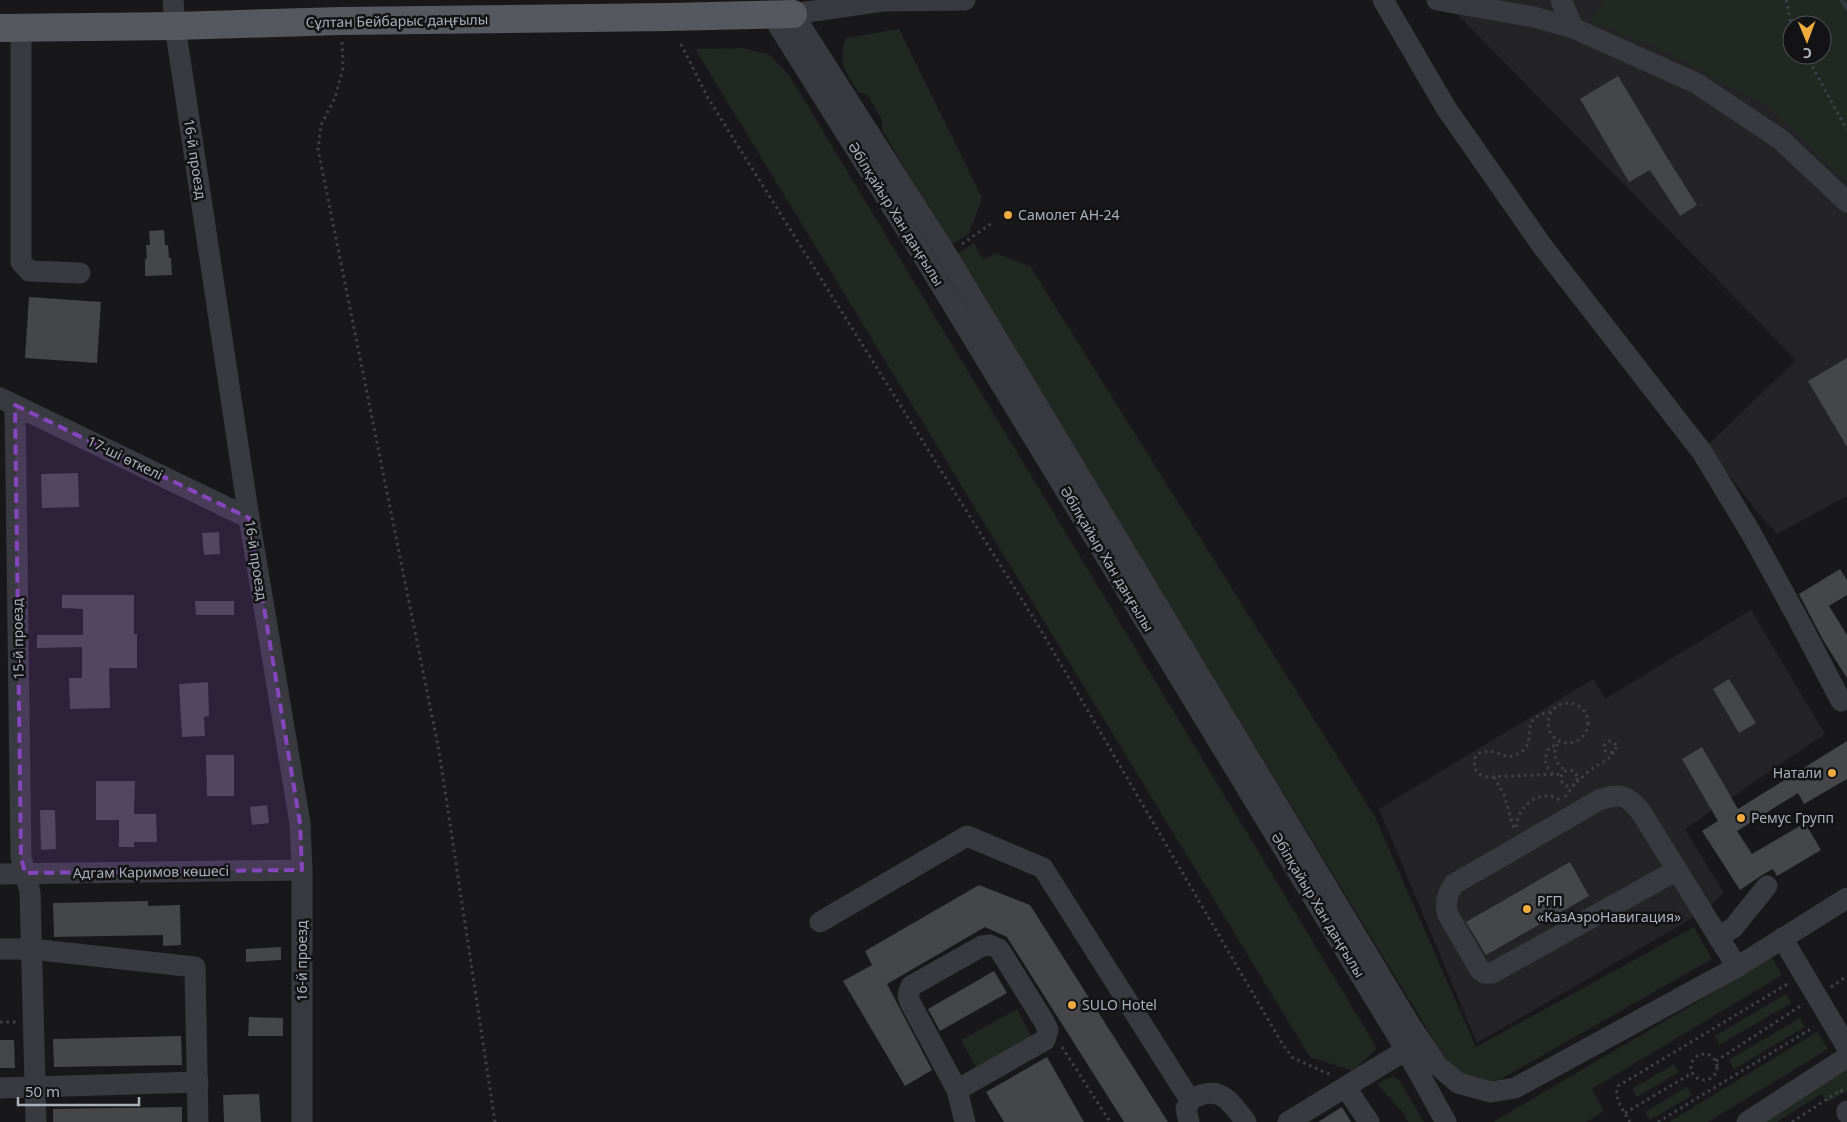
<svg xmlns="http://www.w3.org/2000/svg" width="1847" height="1122" viewBox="0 0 1847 1122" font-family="'Noto Sans',sans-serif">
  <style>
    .built { fill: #242427; fill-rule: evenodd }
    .green { fill: #202821; fill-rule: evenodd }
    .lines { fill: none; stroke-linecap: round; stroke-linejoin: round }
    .stream { stroke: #2e383e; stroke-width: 5 }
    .building { fill: #45464a }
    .path { stroke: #3f4146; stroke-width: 3; stroke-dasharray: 2.5 4; stroke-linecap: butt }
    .minor { stroke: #393a3f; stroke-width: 21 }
    .major { stroke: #55585e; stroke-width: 28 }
    .marked { fill: #8546be; fill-opacity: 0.2; stroke: #8546be; stroke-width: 4; stroke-dasharray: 10 6; stroke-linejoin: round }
    .poi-dot { fill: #edac3d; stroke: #131315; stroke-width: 2 }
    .labels { text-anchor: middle; stroke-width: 5; stroke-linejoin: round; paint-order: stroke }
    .street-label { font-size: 14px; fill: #abb0ba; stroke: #131315 }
    .poi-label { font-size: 14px; fill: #abb0ba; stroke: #131315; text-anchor: start }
  </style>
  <rect width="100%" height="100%" fill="#18181a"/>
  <g class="built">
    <path d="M1454,0h393v496l-70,38 -19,-21 -51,-67 89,-86 -339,-346zM1792,25h30v30h-30z"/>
    <path d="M1751,610l74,124 -140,95 39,64 -22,19 -16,10 -209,121 -98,-234 214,-130 12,20z"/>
  </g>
  <g class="green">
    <path d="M1604,0h243v184l-80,-78 -108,-57 -69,-28zM1792,25h30v30h-30z"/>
    <path d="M899,29l83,169 -13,35 -18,12 -69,-115v-10l-14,-25 -10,-3c-13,-22 -21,-28 -12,-54z"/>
    <path d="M742,48l28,7 19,20 588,973 -24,23 -43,-14 -615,-1008z"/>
    <path d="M974,243l9,17 12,-7 35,13 345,551 101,230 218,-120 18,32 -211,120c-36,8 -43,-5 -63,-32l-482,-793z"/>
    <path d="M1772,958l10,17 -190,114 12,22 -18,11h-93z"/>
    <path d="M1786,994l5,9 -72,42 -4,-9z"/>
    <path d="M1017,1009l16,30 -56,30 -16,-29z"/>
    <path d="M1800,1018l5,9 -71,42 -5,-9z"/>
    <path d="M1817,1032l11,17 -120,73h-39z"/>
    <path d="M1674,1064l5,8 -42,25 -5,-8z"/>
    <path d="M1847,1069v22l-19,11 -7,-8 -44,28h-13z"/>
    <path d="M1395,1077l5,4 24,41h-16l-6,-11 -25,-27 12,-6z"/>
    <path d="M1687,1087l5,8 -42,25 -5,-8z"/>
  </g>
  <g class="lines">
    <path class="stream" d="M1842,0l5,8"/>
  </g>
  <g class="building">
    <path d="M1618,76l50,83 29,46 -17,11 -30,-46 -21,12 -49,-83z"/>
    <path d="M164,230l1,15h3l1,13h2l1,17 -27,1v-17h2l-1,-14h4l-1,-14z"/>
    <path d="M29,297l72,5 -4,61 -72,-5z"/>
    <path d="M1847,358v89l-39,-66z"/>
    <path d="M78,473l1,34 -37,1 -1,-34z"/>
    <path d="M219,532l1,22 -16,1 -2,-22z"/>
    <path d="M1840,569l7,11v15l-18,11 18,29v43l-24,-38 -24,-46z"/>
    <path d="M62,595h72v39h3v34h-28l1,40 -40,1 -1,-31h13v-31l-45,1v-13h46v-26l-21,-1z"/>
    <path d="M195,601h39v14h-38z"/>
    <path d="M1729,679l27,44 -17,10 -26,-44z"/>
    <path d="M208,682l1,34 -5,1 1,19 -23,1 -3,-53z"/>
    <path d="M1847,741v38l-43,25 -6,-11 -61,38 15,23 53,-31 16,27 -44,26 -4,-7 -11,6 -22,15 -38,-59 16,-10 -36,-62 20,-12 36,62z"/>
    <path d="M206,755h28v41h-27z"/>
    <path d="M96,781h39l-1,33h22l1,28h-23v5h-15v-27h-23z"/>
    <path d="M267,805l2,18 -17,2 -2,-18z"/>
    <path d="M40,810h15l1,39 -15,1z"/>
    <path d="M1570,862l19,34 -103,59 -20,-33z"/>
    <path d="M979,885l51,20 138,217h-44l-117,-185 -22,-10 -98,57 45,86 -27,16 -62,-105 29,-16 -7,-14z"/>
    <path d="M148,901v5l32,-1 1,40 -18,1v-11l-109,2 -1,-34z"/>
    <path d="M281,947v13l-35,2v-13z"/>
    <path d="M994,971l13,22 -67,38 -12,-22z"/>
    <path d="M249,1017l34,1v18h-35z"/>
    <path d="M181,1036l1,29 -128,2 -1,-28z"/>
    <path d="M0,1040h14l1,28h-15z"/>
    <path d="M1047,1057l37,65h-80l-18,-30z"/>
    <path d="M259,1094l2,28h-37l-1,-27z"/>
    <path d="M182,1107v15h-129v-13z"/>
    <path d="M1342,1107l9,15h-33z"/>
  </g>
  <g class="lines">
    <g class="path">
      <path d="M1786,0l6,28"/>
      <path d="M342,42l1,26 -8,30 -14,27 -3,24 121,602 56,371"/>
      <path d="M681,44l27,54 331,529 244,418 10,13 38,17"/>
      <path d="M1806,55l41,75"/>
      <path d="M962,244l30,-21"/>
      <circle cx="1568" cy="723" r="20"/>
      <path d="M1551,712c-35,5 -12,28 -30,40 -19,13 -23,-9 -45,3 -4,12 -1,20 12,22l73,-3"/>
      <circle cx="1610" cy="747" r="6"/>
      <path d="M1558,744c-7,10 -2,20 7,26"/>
      <circle cx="1569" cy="778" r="8"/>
      <path d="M1553,774c-9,-8 -9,-16 -4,-26l9,-4"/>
      <path d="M1494,777l10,18 10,34"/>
      <path d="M1577,782l14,-13 17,-10 6,-7"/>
      <path d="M1565,797l9,-12"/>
      <path d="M1516,827c2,-22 25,-40 45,-26"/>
      <path d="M1831,987l16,-11"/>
      <path d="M0,1022h17"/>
      <path d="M1062,1047l48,75"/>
      <circle cx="1704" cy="1067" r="13"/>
      <path d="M1716,1061l86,-56"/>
      <path d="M1625,1113l67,-40"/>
      <path d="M1630,1122c-6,-11 -17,-23 -12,-36l171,-103"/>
      <path d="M1658,1122l156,-95"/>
      <path d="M1792,1122l49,-32 3,5"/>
    </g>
    <g class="minor">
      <path d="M173,0l2,26 74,492 51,305 2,47v252"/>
      <path d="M965,0l-82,1 -90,13 154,241 465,773 26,38 20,17 33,9 24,-4 222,-121 110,-69"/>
      <path d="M1383,0l63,108 97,139 159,205 49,81 46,84 44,84"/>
      <path d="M1437,0l97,17 39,11 123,55 84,56 67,63"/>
      <path d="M1561,0l12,28"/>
      <path d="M771,14l155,247 480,789 40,72"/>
      <path d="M21,28v234l8,9 51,2"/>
      <path d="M0,398l249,120"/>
      <path d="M15,405l6,452 9,35 6,230"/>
      <path d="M1677,870l-185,103h-7l-5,-3 -32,-55c-4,-12 -1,-21 6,-31l145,-84c22,-7 27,-6 42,12l96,155"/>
      <path d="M0,874l302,-4"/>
      <path d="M820,922l147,-86 76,32 147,232 -4,9 3,13"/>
      <path d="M1718,937l15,-9 34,-42"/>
      <path d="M1782,938l65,109"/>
      <path d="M0,949h31l164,18 3,155"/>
      <path d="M0,1088l198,-6"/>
      <path d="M1346,1088l23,34"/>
      <path d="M957,1090l88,-50 3,-10 -3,-7 -46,-74 -9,-4 -8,1 -71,40 -3,9 2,7 47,88 8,32"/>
      <path d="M1190,1100c29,-17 39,0 56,22"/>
      <path d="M1847,1111v2"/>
      <path d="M1288,1122l118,-72"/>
      <path d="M1747,1122l100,-65"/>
    </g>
    <path class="major" d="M0,28l175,-2 166,-5 327,-4 125,-3"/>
  </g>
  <path class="marked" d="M15,405l234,113 51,305 2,47 -277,3 -4,-16z"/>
  <g class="poi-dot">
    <circle cx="1008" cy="215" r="5"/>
    <circle cx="1832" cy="773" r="5"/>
    <circle cx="1741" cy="818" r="5"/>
    <circle cx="1527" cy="909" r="5"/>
    <circle cx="1072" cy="1005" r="5"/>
  </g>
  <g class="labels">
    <g class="street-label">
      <text transform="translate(397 21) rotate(-1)" y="5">Сұлтан Бейбарыс даңғылы</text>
      <text transform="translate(195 159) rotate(81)" y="5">16-й проезд</text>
      <text transform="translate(896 214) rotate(58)" y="5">Әбілқайыр Хан даңғылы</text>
      <text transform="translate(125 458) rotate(26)" y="5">17-ші өткелі</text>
      <text transform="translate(1107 559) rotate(59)" y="5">Әбілқайыр Хан даңғылы</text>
      <text transform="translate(256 560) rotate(81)" y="5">16-й проезд</text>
      <text transform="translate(18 639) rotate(-91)" y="5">15-й проезд</text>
      <text transform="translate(151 872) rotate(-1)" y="5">Адгам Каримов көшесі</text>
      <text transform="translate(1318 905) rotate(59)" y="5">Әбілқайыр Хан даңғылы</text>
      <text transform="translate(302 961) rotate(-90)" y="5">16-й проезд</text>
    </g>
    <g class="poi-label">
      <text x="1018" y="220">Самолет АН-24</text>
      <text x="1822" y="778" text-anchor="end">Натали</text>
      <text x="1751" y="823">Ремус Групп</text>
      <text x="1537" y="906">РГП<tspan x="1537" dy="16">«КазАэроНавигация»</tspan></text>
      <text x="1082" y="1010">SULO Hotel</text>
    </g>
  </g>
  <g transform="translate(1807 40) rotate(179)"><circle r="24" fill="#131315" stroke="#505257"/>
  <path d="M0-4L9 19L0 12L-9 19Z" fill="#edac3d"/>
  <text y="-8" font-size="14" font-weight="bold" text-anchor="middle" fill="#abb0ba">С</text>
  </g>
  <path d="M18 1097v8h121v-8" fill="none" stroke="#abb0ba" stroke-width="2.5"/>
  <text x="25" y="1097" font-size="15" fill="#abb0ba" stroke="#131315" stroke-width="4" paint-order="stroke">50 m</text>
</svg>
